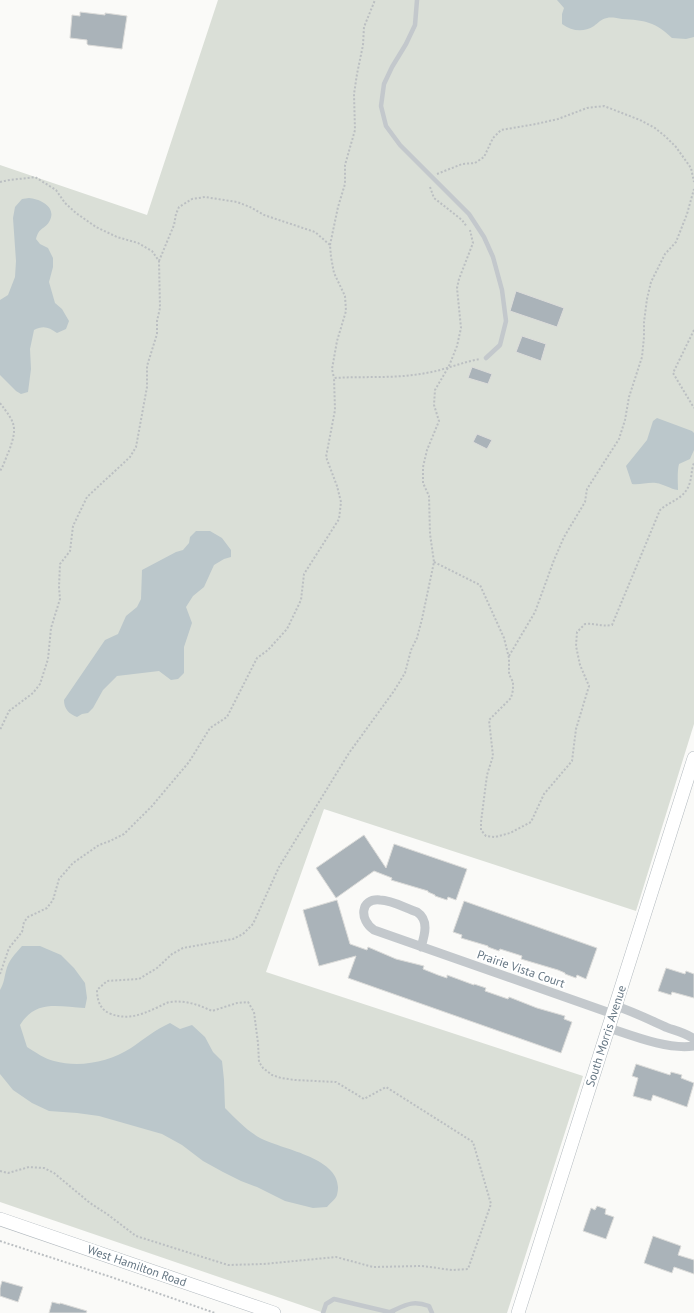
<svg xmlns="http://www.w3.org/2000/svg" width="694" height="1313" viewBox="0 0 694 1313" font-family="'PT Sans',sans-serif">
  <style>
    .green { fill: #dadfd7 }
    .water { fill: #bbc7cb }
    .building { fill: #aab3b9; stroke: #dcdcda }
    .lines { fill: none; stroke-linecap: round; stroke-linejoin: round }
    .secondary-casing { stroke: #b3babf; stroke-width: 14 }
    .path { stroke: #bbbfc2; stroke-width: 2; stroke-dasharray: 2 2; stroke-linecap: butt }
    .lane { stroke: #c3c8cc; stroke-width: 4.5 }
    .street { stroke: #c3c8cc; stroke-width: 9 }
    .secondary { stroke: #fff; stroke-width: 13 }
    .labels { text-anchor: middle; stroke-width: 4; stroke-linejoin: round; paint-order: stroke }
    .street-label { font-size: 12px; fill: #657683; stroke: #fff }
  </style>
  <rect width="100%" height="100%" fill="#fafaf8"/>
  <path class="green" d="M218,0h476v724l-58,187 -312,-102 -58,163 317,104 -76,237h-183l-324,-111v-1037l147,50z"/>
  <g class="water">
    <path d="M557,0h137v37l-8,2 -14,-1c-16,-16 -28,-18 -50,-19 -5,-1 -11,-2 -15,-1 -6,1 -9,5 -13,8 -11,7 -22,5 -32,-2v-10l2,-6z"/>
    <path d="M29,198c11,1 29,9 20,24 -5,8 -10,5 -13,17l4,5 8,4 5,10v9l-4,15 6,21 7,6 7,12 -3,8 -9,4c-8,-6 -14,-8 -23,-3l-4,19 1,20 -3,23 -7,2 -5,-3 -16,-16v-75l8,-5 7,-18 1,-16 -3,-43 2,-11 7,-8z"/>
    <path d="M657,418l35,13 2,2v17l-4,9 -11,5c-2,8 -1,18 -1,26 -8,-1 -14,-6 -22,-7 -8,-1 -16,2 -24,1l-6,-18 21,-26 6,-19z"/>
    <path d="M196,531h14l12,7 9,12v7l-7,2 -10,6 -10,22 -11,9 -7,11 6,16 -8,24v26l-6,6 -7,1 -12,-9 -42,5 -14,14 -10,18 -5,5 -6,1 -5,3c-8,-3 -13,-8 -13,-17l41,-60 13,-6 8,-18 11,-9 4,-8 1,-29 34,-18 7,-2 6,-7 1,-6z"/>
    <path d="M22,946h18l21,9 13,13 11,15 2,15 -2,10c-26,-1 -49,-9 -65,17l7,22c8,5 18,12 27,14 26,7 55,1 77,-13 13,-9 24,-18 39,-25l10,6 12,-4 13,12 8,15 9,9 2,19 1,28c11,11 21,22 35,30 22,12 87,20 77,57 -1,4 -7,8 -10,12l-14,1 -28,-7 -28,-14 -16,-6 -18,-9 -20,-11 -21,-16 -20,-11 -63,-18 -22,-3 -28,-2 -17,-8 -19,-13 -13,-16v-84c4,-7 4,-11 6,-19 2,-10 9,-17 16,-25z"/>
  </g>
  <g class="building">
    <path d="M80,12l25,3v-2l22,3 -5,33 -34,-4 -1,-1v-4l-17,-2 2,-23 8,1z"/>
    <path d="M516,291l48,17 -7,19 -47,-16z"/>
    <path d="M522,336l24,8 -5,17 -25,-9z"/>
    <path d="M472,367l20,7 -4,10 -20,-6z"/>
    <path d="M477,434l15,6 -5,9 -14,-7z"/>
    <path d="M364,835l22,33 8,-24 73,25 -11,31 -8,-3 -1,3 -12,-4v-1l-7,-3v-1l-37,-11 1,-2 -18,-7 -38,27 -20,-30z"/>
    <path d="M337,900l13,44 17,6 1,-3 28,12 28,7 -1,3 15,6 9,3v-3l27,10v-1l12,4 -1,3 23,8 1,-2 28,11 28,8 -1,3 8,3 -11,31 -213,-75 8,-22 -37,10 -16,-56z"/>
    <path d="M464,901l133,47 -11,31 -9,-4 -1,3 -11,-4v-1l-7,-3 -37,-11 1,-3 -22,-7 -1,2 -11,-4v-1l-27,-8 1,-3 -9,-3z"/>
    <path d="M666,968l19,6 1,-3 8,3v24l-22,-6 -1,3 -13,-4z"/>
    <path d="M636,1064l34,11 1,-3 11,3 -1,3 13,5 -7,24 -34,-12 -2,6 -18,-5 5,-18 -6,-2z"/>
    <path d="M597,1206l9,3 -1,5 9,3 -8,22 -23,-8 8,-23 4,2z"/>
    <path d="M653,1236l28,10 -3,9 16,5v14l-20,-7 -2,6 -28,-10z"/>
    <path d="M2,1281l21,6 -5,15 -18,-6v-8z"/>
    <path d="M52,1302l8,2v-1l27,8 -1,2h-37z"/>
  </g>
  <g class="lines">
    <defs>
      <g id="secondary">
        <path d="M0,1219l274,94"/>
        <path d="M518,1313l176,-555"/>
      </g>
    </defs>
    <use href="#secondary" class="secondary-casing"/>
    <g class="path">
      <path d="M437,174l25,-10 13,-1 9,-6 9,-19 8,-8 35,-6 22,-5 29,-11 17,-2 36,14 15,8 11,9 10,10 15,21 3,14"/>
      <path d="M0,182c11,-3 23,-3 35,-5l21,13 9,13 11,10 20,14 21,10 21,6 14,8 7,10 1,47 -3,13v13l-10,32v21l-11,60 -6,10 -43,40 -14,29 -3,25 -10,13 -1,23 1,12 -9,29 -3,31 -8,25 -7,9 -24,18 -9,19"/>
      <path d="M430,187l4,11 28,22 5,7"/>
      <path d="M330,245l8,-38 7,-23v-19l10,-35 -1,-36 3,-20 6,-29 1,-18 11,-27"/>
      <path d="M159,261l15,-36 2,-11 3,-7 13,-8 13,-2 32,5 13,5 14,8 51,17 15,13 1,12 3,16 11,23 1,15 -9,30 -5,28 2,9"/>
      <path d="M694,330l-21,43 21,35"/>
      <path d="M0,403c15,20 18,23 9,48 -3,6 -5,14 -9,20"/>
      <path d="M434,562l46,23 24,53 5,20v16l4,8v8l-2,8 -22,22 4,36 -6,19 -6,47v8l5,6 9,1 15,-4 21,-11 13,-28 28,-33 4,-32 13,-43 -9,-21 -4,-19 1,-14 8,-8c11,-1 16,3 27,1l48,-115c10,-9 24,-11 29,-25 3,-7 2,-15 5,-22"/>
      <path d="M509,656l26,-44 19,-52 10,-23 21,-35 2,-13 32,-50 6,-19 4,-23 13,-40 2,-20v-15l3,-23 4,-17 14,-28 11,-12 11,-28 7,-25"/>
      <path d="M0,974l9,-26 13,-16 2,-10 4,-5 19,-9 6,-8 6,-21 8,-9 6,-7 26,-18 11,-4 14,-7 28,-28 37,-44 21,-34 17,-11 30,-59 11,-8 19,-21 14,-29 3,-26 35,-55 2,-17 -4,-16 -11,-29 9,-47 -1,-32c31,-2 62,1 92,-5 19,-3 36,-11 54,-14"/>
      <path d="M0,1171l8,2 21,-6 15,1 10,5 36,30 17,11 29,22 92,29 36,-1 72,-7 37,10 49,-1 30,4 16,-1 23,-65 -18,-62 -87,-55 -22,12 -28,-17 -41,-2 -14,-2 -9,-3 -9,-7 -4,-6 -1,-19 -4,-31 -6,-10 -11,1 -25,8c-13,-6 -26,-11 -42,-9 -5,1 -9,4 -14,6 -15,7 -29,12 -45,6 -11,-4 -14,-14 -14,-24l10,-9 32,-2 18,-11 15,-14 11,-6 50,-9 10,-5 10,-10 26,-57 70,-114 45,-62 11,-18 6,-23 6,-12 5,-19 12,-57 -4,-28 -1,-38 -6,-13v-16l4,-17 12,-29 -5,-16 1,-15 14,-24 8,-20 4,-18 -4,-40 2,-9 14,-36 -3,-13"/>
      <path d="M0,1241l111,36 104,36"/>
    </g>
    <g class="lane">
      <path d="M417,0l-2,25 -9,19 -14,23 -8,17 -3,22 5,20 14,19 69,69 15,23 9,20 9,33 4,31 -6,24 -14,13"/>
      <path d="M390,1312c16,-7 22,-12 39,-6l3,7"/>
      <path d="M323,1313l3,-9 8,-5 59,14"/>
    </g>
    <g class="street">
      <path d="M421,947c4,-13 8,-27 -4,-35 -12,-4 -25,-12 -37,-12 -20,-2 -21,20 -6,30l239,84"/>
      <path d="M616,1006c18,6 34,14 52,22 9,3 18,5 26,11"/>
      <path d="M609,1028c24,8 59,22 85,18"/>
    </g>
    <use href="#secondary" class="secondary"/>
  </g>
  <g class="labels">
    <g class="street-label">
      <text transform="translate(521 969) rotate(19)" y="4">Prairie Vista Court</text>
      <text transform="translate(606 1036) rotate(-72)" y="4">South Morris Avenue</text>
      <text transform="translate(137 1266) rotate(19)" y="4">West Hamilton Road</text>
    </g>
  </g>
</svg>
